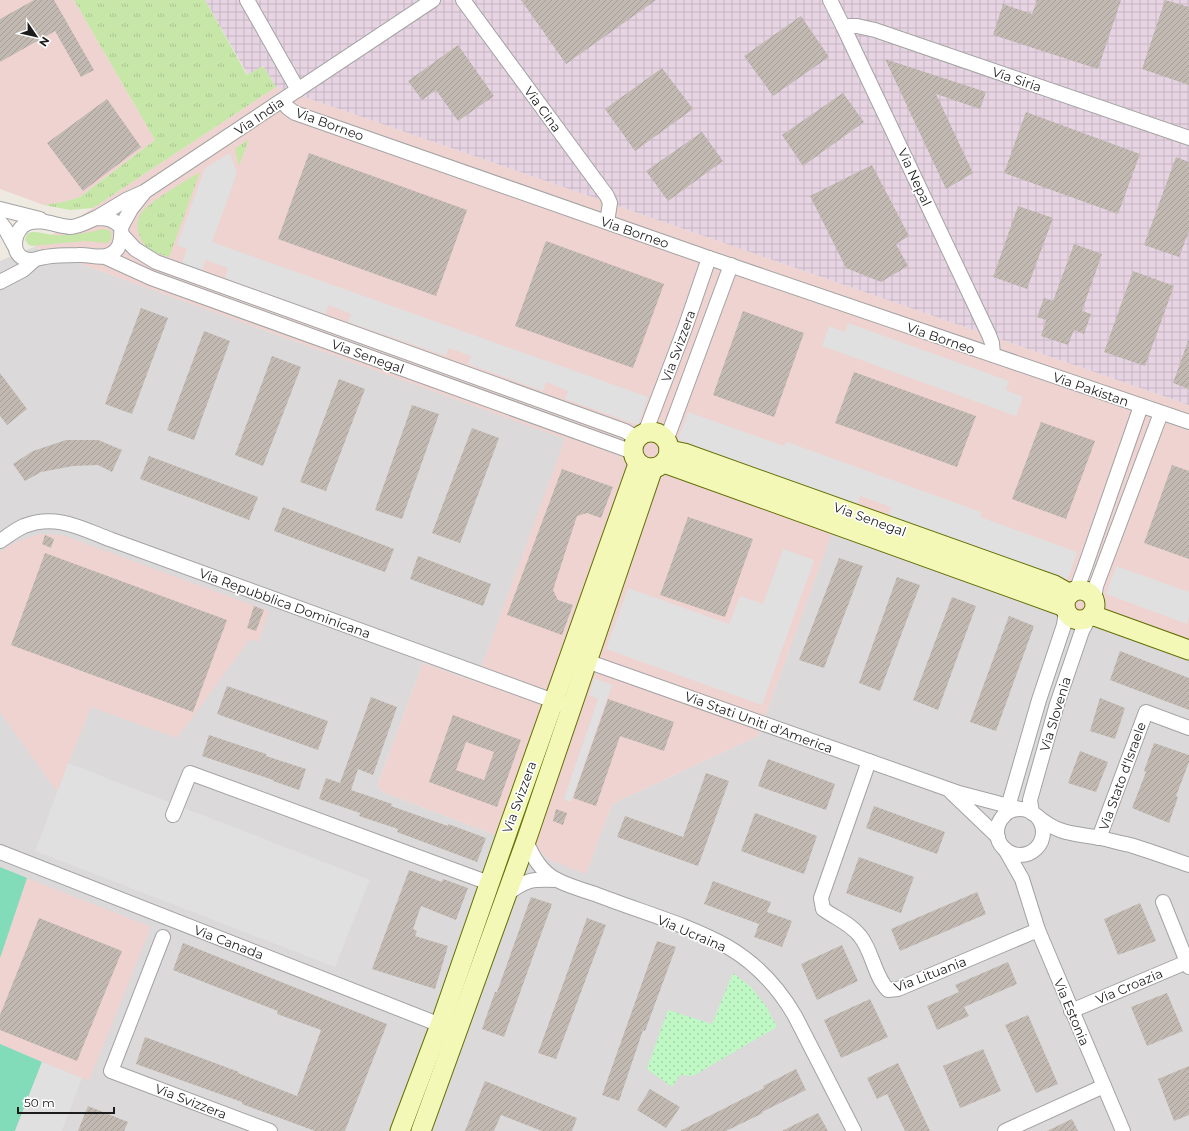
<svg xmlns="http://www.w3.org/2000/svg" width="1189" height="1131" viewBox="0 0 1189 1131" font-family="Montserrat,sans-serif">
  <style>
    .residential { fill: #dbd9d9 }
    .commercial { fill: #eed3d1 }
    .industrial { fill: url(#industrial-grid) }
    .grass { fill: url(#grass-tufts) }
    .park { fill: url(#park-dots) }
    .garden { fill: #c7e7a9 }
    .pitch { fill: #82dbb9 }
    .parking { fill: #e0e0e0 }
    .building { fill: url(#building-hatch); fill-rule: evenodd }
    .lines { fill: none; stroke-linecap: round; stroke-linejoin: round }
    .street-casing { stroke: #a3a3a3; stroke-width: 16 }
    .secondary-casing { stroke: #647007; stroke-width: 21 }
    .street { stroke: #fff; stroke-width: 14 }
    .secondary { stroke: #f4f8b6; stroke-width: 19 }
    .labels { text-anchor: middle; stroke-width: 3.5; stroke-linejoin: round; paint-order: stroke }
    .street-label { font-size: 13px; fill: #1c1c1c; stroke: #fff }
  </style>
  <defs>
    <pattern id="industrial-grid" width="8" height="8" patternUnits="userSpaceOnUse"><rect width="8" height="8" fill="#e7d4e3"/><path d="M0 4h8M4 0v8" fill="none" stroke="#c6b5c2"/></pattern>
    <pattern id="grass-tufts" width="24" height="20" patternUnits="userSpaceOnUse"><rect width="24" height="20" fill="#c7e7a9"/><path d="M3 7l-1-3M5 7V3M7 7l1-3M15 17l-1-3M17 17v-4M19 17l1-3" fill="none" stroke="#aac691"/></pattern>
    <pattern id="park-dots" width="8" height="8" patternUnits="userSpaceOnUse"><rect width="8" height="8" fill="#bff8c4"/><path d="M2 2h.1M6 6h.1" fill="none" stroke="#a4d4a8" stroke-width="1.8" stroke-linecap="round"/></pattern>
    <pattern id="building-hatch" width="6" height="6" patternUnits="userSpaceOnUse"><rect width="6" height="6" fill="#c2bab2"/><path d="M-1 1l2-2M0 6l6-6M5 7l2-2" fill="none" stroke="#a69f98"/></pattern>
  </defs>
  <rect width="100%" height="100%" fill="#eeeae2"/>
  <path class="residential" d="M34,247l532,192 -90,243 -53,-19 -46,123 6,6 159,61 6,6 38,14 26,-69 146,-68 75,-207 356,130v472h-1189v-870z"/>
  <g class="commercial">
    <path d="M0,0h74l81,140 -75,57 -17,5 -19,3 -44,-16z"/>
    <path d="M276,87l913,318v254l-356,-129 -75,206 -146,68 -26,70 -38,-15 -6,-6 -159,-61 -6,-6 46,-123 53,19 89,-243 -531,-192z"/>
    <path d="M41,534l21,1 207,76 -11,31 -8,-3 -73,99 -86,-31 -34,85 -57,-80v-160l5,-4 18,-9z"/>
    <path d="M27,878l124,49 -62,154 -89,-37v-86z"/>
  </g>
  <path class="industrial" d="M205,0h984v405l-913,-318 -13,-21 -15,9z"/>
  <g class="grass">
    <path d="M74,0h131l42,75 16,-9 13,21 -183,121 -23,2 -26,-5 19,-3 17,-5 75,-57z"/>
    <path d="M249,139l-10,27 -4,-17z"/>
    <path d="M200,172l-31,85c-15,-5 -25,-7 -30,-23 -2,-6 -2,-13 1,-19 5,-11 47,-35 60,-43z"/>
  </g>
  <path class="park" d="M733,973l18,14 15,19 11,21 -84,49 -13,-1 -8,12 -25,-18 21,-59 44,14z"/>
  <path class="garden" d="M103,229l6,1c4,4 3,9 -1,13l-23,-2 -53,5 -3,-1 -4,-5 2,-6c7,-5 19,1 28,1 16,1 32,-2 48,-6z"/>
  <g class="pitch">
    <path d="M0,867l27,11 -27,80z"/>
    <path d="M0,1044l42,18 -27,69h-15z"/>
  </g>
  <g class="parking">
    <path d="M230,153l7,20 -25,69 436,155 -10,28 -73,-26 3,-8 -22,-9 -3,9 -75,-27 3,-8 -22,-8 -3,8 -98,-34 3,-8 -22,-9 -4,9 -100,-36 3,-10 -22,-8 -4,10 -20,-7 5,-14 -10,-4 28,-77z"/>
    <path d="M848,323l161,58 -3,9 17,7 -7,19 -194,-70 7,-20 16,6z"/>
    <path d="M688,412l96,34 3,-4 194,70 -1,5 97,35 -9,27 -180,-63 3,-9 -31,-11 -3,9 -179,-65z"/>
    <path d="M783,549l31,11 -52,145 -156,-56 22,-61 101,36 11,-28 23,8z"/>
    <path d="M1116,566l73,26v25l-2,7 -81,-30z"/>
    <path d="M594,678l18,7 -41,117 -7,-3 34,-100 -9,-4z"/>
    <path d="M68,763l302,117 -35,87 -300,-116z"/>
    <path d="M42,1062l40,16 -20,53h-47z"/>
  </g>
  <g class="building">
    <path d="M34,0h20l40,70 -13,7 -26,-46 -55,31v-43z"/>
    <path d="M521,0h135l-90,64z"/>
    <path d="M1037,0h84l-23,69 -105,-34 10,-31 29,10z"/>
    <path d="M1165,0l24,7v78l-47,-16z"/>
    <path d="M801,16l28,41 -56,39 -29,-40z"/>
    <path d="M458,45l36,51 -36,25 -22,-31 -14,10 -14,-19z"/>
    <path d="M885,59l101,33 -6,17 -44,-15 37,79 -27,16z"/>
    <path d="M662,68l31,41 -58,42 -30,-42z"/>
    <path d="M843,93l21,29 -61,44 -21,-31z"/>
    <path d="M107,99l34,48 -58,44 -36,-48z"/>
    <path d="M1026,112l114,42 -22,60 -114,-41z"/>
    <path d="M702,132l21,29 -55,40 -22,-30z"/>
    <path d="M309,153l158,57 -31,86 -158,-57z"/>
    <path d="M1176,157l13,5v69l-10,26 -35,-12z"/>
    <path d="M872,165l37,71 -13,8 12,22 -27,16 -35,-14 -36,-72z"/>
    <path d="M1018,206l35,12 -26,71 -34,-12z"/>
    <path d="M546,241l118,43 -31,84 -118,-42z"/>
    <path d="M1074,244l28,10 -20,57 9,3 -7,20 -10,-4 -6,15 -27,-9 5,-16 -9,-3 7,-19 9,3z"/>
    <path d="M1133,271l41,15 -29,80 -41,-14z"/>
    <path d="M141,308l27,10 -36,96 -27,-10z"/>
    <path d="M743,311l61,22 -30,84 -61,-22z"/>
    <path d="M204,331l26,10 -36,99 -27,-10z"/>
    <path d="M1188,341h1v48l-16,-6z"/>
    <path d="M272,356l29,11 -38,99 -28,-11z"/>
    <path d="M854,372l122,44 -19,51 -122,-44z"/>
    <path d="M0,373l27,36 -20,16 -7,-9z"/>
    <path d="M339,379l26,10 -39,102 -26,-9z"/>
    <path d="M412,405l27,9 -37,105 -27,-9z"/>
    <path d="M1041,422l54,19 -29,78 -54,-20z"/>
    <path d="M472,428l27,10 -39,105 -28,-10z"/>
    <path d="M66,440h32l24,10 -10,22 -14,-7 -25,1 -32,6 -16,9 -12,-17 20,-13z"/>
    <path d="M149,456l109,41 -9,23 -109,-41z"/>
    <path d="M1172,465l17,6v88l-45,-16z"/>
    <path d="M562,469l51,18 -12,31 -14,-5 -10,3 -24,74 5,10 15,5 -11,30 -55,-20z"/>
    <path d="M283,507l111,42 -9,23 -111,-41z"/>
    <path d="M688,517l65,22 -28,78 -65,-22z"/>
    <path d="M45,535l9,4 -3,9 -9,-4z"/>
    <path d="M45,553l182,67 -34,92 -182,-67z"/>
    <path d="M418,556l73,28 -8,22 -73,-27z"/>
    <path d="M839,558l24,8 -39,102 -25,-8z"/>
    <path d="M897,577l23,8 -40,106 -21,-8z"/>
    <path d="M952,597l24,9 -38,104 -25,-10z"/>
    <path d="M254,606l10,4 -8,21 -9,-3z"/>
    <path d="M1009,616l25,10 -38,105 -26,-9z"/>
    <path d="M1120,651l69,27v32l-79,-30z"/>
    <path d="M227,686l101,35 -10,29 -101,-36z"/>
    <path d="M371,697l26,10 -24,68 -15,-6 -7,21 41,14 -1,2 57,20v-2l38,14 -9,24 -80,-30 1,-3 -39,-13 1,-3 -41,-14 7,-21 14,5z"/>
    <path d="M1100,698l25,10 -10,31 -25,-8z"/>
    <path d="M608,699l66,23 -10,29 -44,-15 -24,70 -23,-8z"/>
    <path d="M453,715l68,25 -24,67 -68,-25zM466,742l28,10 -10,28 -28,-10z"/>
    <path d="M209,735l57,19v2l40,13 -7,21 -26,-9v-1l-71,-24z"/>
    <path d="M1154,743l35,12v7l-13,34 2,1 -9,26 -37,-15 14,-36 -2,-1z"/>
    <path d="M1080,751l28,11 -12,30 -28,-9z"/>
    <path d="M768,759l67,25 -9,26 -68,-24z"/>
    <path d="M706,773l23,8 -31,85 -81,-29 8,-21 58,21z"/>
    <path d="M874,806l71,26 -8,22 -71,-26z"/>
    <path d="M556,809l11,4 -4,12 -10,-4z"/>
    <path d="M755,813l62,23 -13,38 -63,-23z"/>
    <path d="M859,857l55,20 -13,36 -55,-20z"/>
    <path d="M409,870l33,12 1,-3 25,9 -12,32 -35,-14 -8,23 4,2 -2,5 33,10 -13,43 -63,-20z"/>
    <path d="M713,881l58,21 -4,10 25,9 -10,26 -28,-10 5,-13 -55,-20z"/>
    <path d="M977,892l9,22 -86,37 -9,-22z"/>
    <path d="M531,897l21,7 -48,133 -22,-8 13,-37h2z"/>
    <path d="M1140,903l16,38 -38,14 -14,-36z"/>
    <path d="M39,918l83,33 -45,110 -77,-31v-15z"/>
    <path d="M587,918l19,7 -50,134 -18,-6z"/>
    <path d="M657,941l19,6 -31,84 -2,-1 -24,71 -17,-6z"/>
    <path d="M183,943l204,81 -42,107h-30l-73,-27v-2l-106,-38 9,-27 94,35 -1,1 59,23 24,-66 -44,-16 1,-3 -105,-41z"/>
    <path d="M842,945l16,36 -41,19 -16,-36z"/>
    <path d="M1008,962l9,22 -53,23 5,9 -32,14 -10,-24 32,-14 -4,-7z"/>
    <path d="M1167,993l16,38 -36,15 -16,-39z"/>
    <path d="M870,999l18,38 -47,21 -17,-38z"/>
    <path d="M1028,1015l30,69 -22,9 -31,-68z"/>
    <path d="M983,1049l18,42 -41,17 -17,-42z"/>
    <path d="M898,1063l32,68h-25l-18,-37 -10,5 -10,-21z"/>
    <path d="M1189,1066v49l-15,6 -16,-42z"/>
    <path d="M796,1069l10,21 -44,22 1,1 -37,18h-46l84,-43 -1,-2z"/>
    <path d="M485,1081l92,37 -5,13h-30l-41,-16 -7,16h-29z"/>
    <path d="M650,1089l30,18 -14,21 -29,-18z"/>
    <path d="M88,1106l40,16 -4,9h-46z"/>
    <path d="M818,1113l10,18h-46z"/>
    <path d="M1072,1119l6,12h-31z"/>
  </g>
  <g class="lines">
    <defs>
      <g id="street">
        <path d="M247,0l51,90"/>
        <path d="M463,0l144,196 3,7 -3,19"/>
        <path d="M830,0l13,26 146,309 3,8 1,12"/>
        <path d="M843,26h14l18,4 314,108"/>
        <path d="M282,101l6,7 7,5 414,145 480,164"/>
        <path d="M0,209l40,10"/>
        <path d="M96,218l30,-18 18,-8 289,-192"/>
        <path d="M96,218c11,0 18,1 25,9 1,10 0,22 -10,27 -10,6 -21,0 -33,1 -10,0 -22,0 -33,2 -8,1 -12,5 -20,2 -16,-6 -11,-31 3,-36 14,-5 28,3 42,4 9,0 18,-6 26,-9z"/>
        <path d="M0,222l6,8 8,15"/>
        <path d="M121,227l10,-18 12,-15"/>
        <path d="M122,235l13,14 21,13 469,169 12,7"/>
        <path d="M105,257l46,21 482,174"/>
        <path d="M0,282l23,-12 10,-9"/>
        <path d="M645,433l40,-105 24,-70"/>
        <path d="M666,441l65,-176"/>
        <path d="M0,541c8,-5 15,-11 24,-15 33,-13 58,3 88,14l450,164"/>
        <path d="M1074,591l4,-5 7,-19 56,-161"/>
        <path d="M1094,599l2,-13 65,-173"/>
        <path d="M578,658l381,135 61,16"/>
        <path d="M869,761l-48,137 2,11c12,9 27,14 37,27 13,16 14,40 28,54l10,-1 140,-59"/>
        <path d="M951,792l47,45"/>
        <circle cx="1020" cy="832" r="23"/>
        <path d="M1032,813l-2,-13 27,-96 25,-73 7,-13"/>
        <path d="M173,815l17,-42 299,110"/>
        <path d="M1037,816c22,19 37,17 63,22 10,2 20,5 30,7 20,6 39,13 59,20"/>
        <path d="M1003,817l5,-10 31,-107 25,-75 2,-14"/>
        <path d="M1099,838l47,-126 43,16"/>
        <path d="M526,841c7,16 15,31 31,39 12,6 25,10 38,14 43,17 92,30 133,53 29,17 50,40 67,69l59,115"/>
        <path d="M1005,849l17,30 16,51 85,201"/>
        <path d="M0,852l448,176"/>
        <path d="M507,894c20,-15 25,-15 50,-14"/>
        <path d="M1163,902l24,60"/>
        <path d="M163,937l-52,134 159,60"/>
        <path d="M1071,1011l116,-49 2,5"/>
        <path d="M1005,1131l99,-45"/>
      </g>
      <g id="secondary">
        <circle cx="651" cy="450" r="18"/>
        <path d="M669,450l15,3 370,132 16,9"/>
        <path d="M664,463l401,144"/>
        <circle cx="1080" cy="605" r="15"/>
        <path d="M1092,615l97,35"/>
        <path d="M400,1131l40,-106 69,-198 129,-363"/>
        <path d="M421,1131l105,-290 127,-373"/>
      </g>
    </defs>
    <use href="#street" class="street-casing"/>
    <use href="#secondary" class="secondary-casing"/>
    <use href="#street" class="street"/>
    <use href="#secondary" class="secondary"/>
  </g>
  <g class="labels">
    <g class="street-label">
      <text transform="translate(1017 79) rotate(19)" y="5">Via Siria</text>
      <text transform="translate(543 109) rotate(54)" y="5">Via Cina</text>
      <text transform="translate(259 116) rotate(-34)" y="5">Via India</text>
      <text transform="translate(330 124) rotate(20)" y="5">Via Borneo</text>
      <text transform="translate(915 177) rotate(65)" y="5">Via Nepal</text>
      <text transform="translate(635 232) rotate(19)" y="5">Via Borneo</text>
      <text transform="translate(941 338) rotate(19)" y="5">Via Borneo</text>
      <text transform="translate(678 346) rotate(-70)" y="5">Via Svizzera</text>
      <text transform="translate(368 356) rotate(20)" y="5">Via Senegal</text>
      <text transform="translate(1091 389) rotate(19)" y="5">Via Pakistan</text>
      <text transform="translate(870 519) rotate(20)" y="5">Via Senegal</text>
      <text transform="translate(285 603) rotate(20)" y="5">Via Repubblica Dominicana</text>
      <text transform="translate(1055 714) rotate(-73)" y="5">Via Slovenia</text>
      <text transform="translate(759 722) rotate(20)" y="5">Via Stati Uniti d'America</text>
      <text transform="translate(1122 776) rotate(-70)" y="5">Via Stato d'Israele</text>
      <text transform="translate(519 797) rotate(-70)" y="5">Via Svizzera</text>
      <text transform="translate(692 933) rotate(23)" y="5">Via Ucraina</text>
      <text transform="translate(229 942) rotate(21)" y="5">Via Canada</text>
      <text transform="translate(930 974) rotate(-21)" y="5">Via Lituania</text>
      <text transform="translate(1129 986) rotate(-23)" y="5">Via Croazia</text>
      <text transform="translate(1072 1012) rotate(67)" y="5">Via Estonia</text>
      <text transform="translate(191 1101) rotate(21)" y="5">Via Svizzera</text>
    </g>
  </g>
  <g transform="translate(36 36) rotate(124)" stroke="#ffffff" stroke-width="3" paint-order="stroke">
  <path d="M0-3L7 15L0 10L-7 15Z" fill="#1c1c1c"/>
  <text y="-6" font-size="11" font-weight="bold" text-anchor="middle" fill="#1c1c1c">N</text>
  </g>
  <path d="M18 1107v6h96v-6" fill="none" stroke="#1c1c1c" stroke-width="2"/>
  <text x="24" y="1107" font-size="12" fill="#1c1c1c" stroke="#ffffff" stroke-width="3" paint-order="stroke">50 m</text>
</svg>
